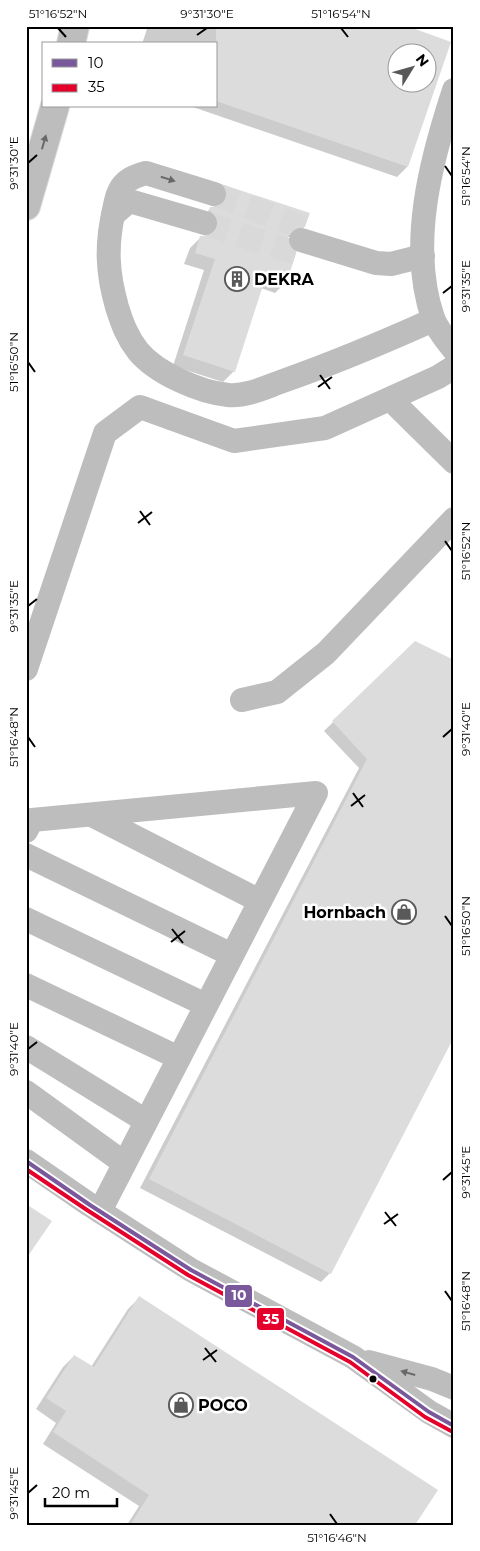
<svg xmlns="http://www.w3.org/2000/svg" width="480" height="1551" viewBox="0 0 480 1551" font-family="Montserrat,sans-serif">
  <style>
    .shadow { fill: #0003; fill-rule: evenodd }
    .building { fill: #dcdcdc; fill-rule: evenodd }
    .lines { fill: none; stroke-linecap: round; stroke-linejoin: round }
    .minor-tunnel { stroke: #d9d9d9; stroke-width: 24; stroke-dasharray: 24 12; stroke-linecap: butt }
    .highway-casing { stroke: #dbdbdb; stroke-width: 30 }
    .minor { stroke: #bdbdbd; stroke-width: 24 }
    .highway { stroke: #bdbdbd; stroke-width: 28 }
    .bus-1-casing { stroke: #fff; stroke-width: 8 }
    .bus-2-casing { stroke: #fff; stroke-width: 8 }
    .bus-1 { stroke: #79589c; stroke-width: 4 }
    .bus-2 { stroke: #e4002b; stroke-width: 4 }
    .oneway { fill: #686868 }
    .ticks { fill: none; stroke: #000; stroke-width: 2 }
    .bus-dot { fill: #000; stroke: #fff; stroke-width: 2 }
    .labels { text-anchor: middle; stroke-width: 5; stroke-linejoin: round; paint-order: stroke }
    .poi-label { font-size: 16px; font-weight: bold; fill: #000; stroke: #fff; text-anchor: start }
    .line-badge { stroke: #fff; stroke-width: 2 }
    .badge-label { font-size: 14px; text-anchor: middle; font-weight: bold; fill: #fff }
    .neatline { fill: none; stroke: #000; stroke-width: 2 }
    .ticks-label { font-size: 12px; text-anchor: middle; fill: #000 }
  </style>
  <rect width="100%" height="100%" fill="#fff"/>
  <g class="shadow">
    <path d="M148,26h255l47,16 -43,125 -10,10 -207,-71h26v-62h-74zM398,52h30v30h-30z"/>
    <path d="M225,187l83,27 -4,12 -11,11h-6l-1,45 -11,11 -14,-5 -27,83 -11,11 -50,-16 31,-96 -20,-6 6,-16 11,-11h7v-6l-9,-11 12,-12 6,1v-6l-3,-6z"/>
    <path d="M415,642l-85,631 -9,9 -181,-94 219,-420 -35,-37z"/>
    <path d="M139,1298l275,227h-287l12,-19 -96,-62 13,-21 -20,-14 27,-42 11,-11 17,11 37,-58z"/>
  </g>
  <g class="building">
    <path d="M216,26h191l44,16 -43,125 -192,-66zM398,52h30v30h-30z"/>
    <path d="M224,185l86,28 -5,14h-8l-5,3 -4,6v8l3,5 5,4 -9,29 -21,-6 -31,96 -52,-17 32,-96 -20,-6 5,-17h9l5,-3 4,-6v-8l-3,-5 -6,-4 1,-3h7l6,-3 4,-6v-7z"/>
    <path d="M415,641l39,19v377l-123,237 -182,-95 218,-420 -35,-38z"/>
    <path d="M26,1204l26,17 -26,38z"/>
    <path d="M139,1296l299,194 -23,35h-285l19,-30 -96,-63 13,-21 -20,-13 28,-43 20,12z"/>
  </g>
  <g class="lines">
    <g class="minor-tunnel">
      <path d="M214,194l91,34"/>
      <path d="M205,223l91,30"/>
    </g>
    <defs>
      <g id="highway">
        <path d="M71,44l4,-18"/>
        <path d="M26,206l29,-100"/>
      </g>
    </defs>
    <use href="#highway" class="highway-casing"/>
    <g class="minor">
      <path d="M454,90c-23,70 -46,155 -21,228 4,11 14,23 21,32"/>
      <path d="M214,194l-68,-21c-8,2 -14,4 -20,9 -8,7 -10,18 -12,28 -8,35 -7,62 3,97 5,16 10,30 21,44 18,22 61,41 90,44 18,2 38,-8 55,-14 51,-18 101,-39 150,-61"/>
      <path d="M113,215l15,-13h5l72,21"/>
      <path d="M301,240l75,23 15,1 32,-8"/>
      <path d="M390,399l64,63"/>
      <path d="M26,669l79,-236 35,-26 94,34 91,-13 113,-51 16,-10"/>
      <path d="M242,700l35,-8 49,-39 128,-134"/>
      <path d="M92,815l168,86"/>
      <path d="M26,831l6,-11 284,-27 -216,418"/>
      <path d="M26,855l206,100"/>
      <path d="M26,919l180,86"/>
      <path d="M26,985l153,73"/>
      <path d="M26,1047l120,74"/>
      <path d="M26,1092l98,71"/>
      <path d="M26,1161l64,44 101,65 162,87 76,55 25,14"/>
      <path d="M369,1362l63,17 22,9"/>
    </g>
    <use href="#highway" class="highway"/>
    <defs>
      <path id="bus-1" d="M26,1161l64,44 101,65 162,87 76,55 25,14"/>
      <path id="bus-2" d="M26,1169l61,41 101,65 162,87 75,55 26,14"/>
    </defs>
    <use href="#bus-1" class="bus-1-casing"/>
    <use href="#bus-2" class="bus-2-casing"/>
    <use href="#bus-1" class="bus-1"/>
    <use href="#bus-2" class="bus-2"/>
  </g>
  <defs><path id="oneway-solid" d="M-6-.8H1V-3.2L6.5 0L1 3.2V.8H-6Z" transform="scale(1.25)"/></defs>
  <g class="oneway">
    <use href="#oneway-solid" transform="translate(44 142) rotate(-74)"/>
    <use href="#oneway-solid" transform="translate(168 179) rotate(17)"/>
    <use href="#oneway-solid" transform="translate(408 1373) rotate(-164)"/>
  </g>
  <path class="ticks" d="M58,28l8,9M341,28l7,9M197,35l10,-7M28,163l9,-8M445,166l7,10M443,293l9,-7M28,362l7,10M320,375l10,14M318,387l14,-10M140,511l10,14M138,523l14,-11M445,541l7,10M28,606l9,-7M28,737l7,10M443,737l9,-8M353,793l10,14M351,806l14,-11M445,916l7,10M172,929l11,14M171,942l14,-11M28,1049l9,-7M443,1180l9,-8M385,1212l11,14M384,1224l14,-10M445,1291l7,10M205,1348l11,14M203,1360l14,-10M28,1493l9,-8M330,1514l7,10"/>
  <defs>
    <symbol id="building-ring" viewBox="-11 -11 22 22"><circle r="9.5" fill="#fff" stroke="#595959" stroke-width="1.5"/><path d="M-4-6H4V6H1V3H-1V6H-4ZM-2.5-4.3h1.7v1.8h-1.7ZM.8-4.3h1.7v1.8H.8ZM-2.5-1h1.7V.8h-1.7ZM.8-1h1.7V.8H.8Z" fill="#595959"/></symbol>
    <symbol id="shop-ring" viewBox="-11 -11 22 22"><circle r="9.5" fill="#fff" stroke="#595959" stroke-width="1.5"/><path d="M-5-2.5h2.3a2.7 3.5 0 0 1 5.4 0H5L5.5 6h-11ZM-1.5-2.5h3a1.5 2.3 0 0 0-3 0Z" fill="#595959"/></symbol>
  </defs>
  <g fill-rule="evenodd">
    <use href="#building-ring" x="223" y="265" width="28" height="28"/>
    <use href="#shop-ring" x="390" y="898" width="28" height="28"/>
    <use href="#shop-ring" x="167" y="1391" width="28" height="28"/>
  </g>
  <circle class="bus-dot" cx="373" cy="1379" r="4.5"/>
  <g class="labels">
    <g class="poi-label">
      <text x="254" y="285">DEKRA</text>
      <text x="386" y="918" text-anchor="end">Hornbach</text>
      <text x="198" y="1411">POCO</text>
    </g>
  </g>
  <g class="line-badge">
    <rect x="224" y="1284" width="29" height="24" rx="5" fill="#79589c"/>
    <rect x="256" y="1307" width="29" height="24" rx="5" fill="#e4002b"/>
  </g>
  <g class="badge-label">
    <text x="239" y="1300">10</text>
    <text x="271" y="1324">35</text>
  </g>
  <rect width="480" height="1551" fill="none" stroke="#ffffff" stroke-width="55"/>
  <rect x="42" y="42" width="175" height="65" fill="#ffffff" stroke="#999999"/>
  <rect x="52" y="59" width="25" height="8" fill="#79589c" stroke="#999999"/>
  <text x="88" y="68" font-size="15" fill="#000000">10</text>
  <rect x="52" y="84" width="25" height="8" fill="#e4002b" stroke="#999999"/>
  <text x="88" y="92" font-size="15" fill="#000000">35</text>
  <g transform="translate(412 68) rotate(53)"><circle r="24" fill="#ffffff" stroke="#999999"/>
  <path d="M0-4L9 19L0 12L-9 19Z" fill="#595959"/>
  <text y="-8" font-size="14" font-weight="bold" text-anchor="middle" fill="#000000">N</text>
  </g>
  <path d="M45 1498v8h72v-8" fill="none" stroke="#000000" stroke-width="2.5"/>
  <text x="52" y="1498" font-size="15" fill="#000000" stroke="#ffffff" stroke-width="4" paint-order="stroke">20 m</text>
  <rect x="28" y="28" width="424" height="1496" class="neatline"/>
  <g class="ticks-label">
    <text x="58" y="18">51°16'52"N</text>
    <text x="207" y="18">9°31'30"E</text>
    <text x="341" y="18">51°16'54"N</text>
    <text transform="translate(14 163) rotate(-90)" y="4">9°31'30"E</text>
    <text transform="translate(466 176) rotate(-90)" y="4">51°16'54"N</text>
    <text transform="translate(466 286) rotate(-90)" y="4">9°31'35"E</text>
    <text transform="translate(14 362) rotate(-90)" y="4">51°16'50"N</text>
    <text transform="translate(466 551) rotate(-90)" y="4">51°16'52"N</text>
    <text transform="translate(14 606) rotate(-90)" y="4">9°31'35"E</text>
    <text transform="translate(466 729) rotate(-90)" y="4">9°31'40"E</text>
    <text transform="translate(14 737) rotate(-90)" y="4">51°16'48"N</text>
    <text transform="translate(466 926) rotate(-90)" y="4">51°16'50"N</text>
    <text transform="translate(14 1049) rotate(-90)" y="4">9°31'40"E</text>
    <text transform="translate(466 1172) rotate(-90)" y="4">9°31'45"E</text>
    <text transform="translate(466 1301) rotate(-90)" y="4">51°16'48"N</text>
    <text transform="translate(14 1493) rotate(-90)" y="4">9°31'45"E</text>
    <text x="337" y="1542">51°16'46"N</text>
  </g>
</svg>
